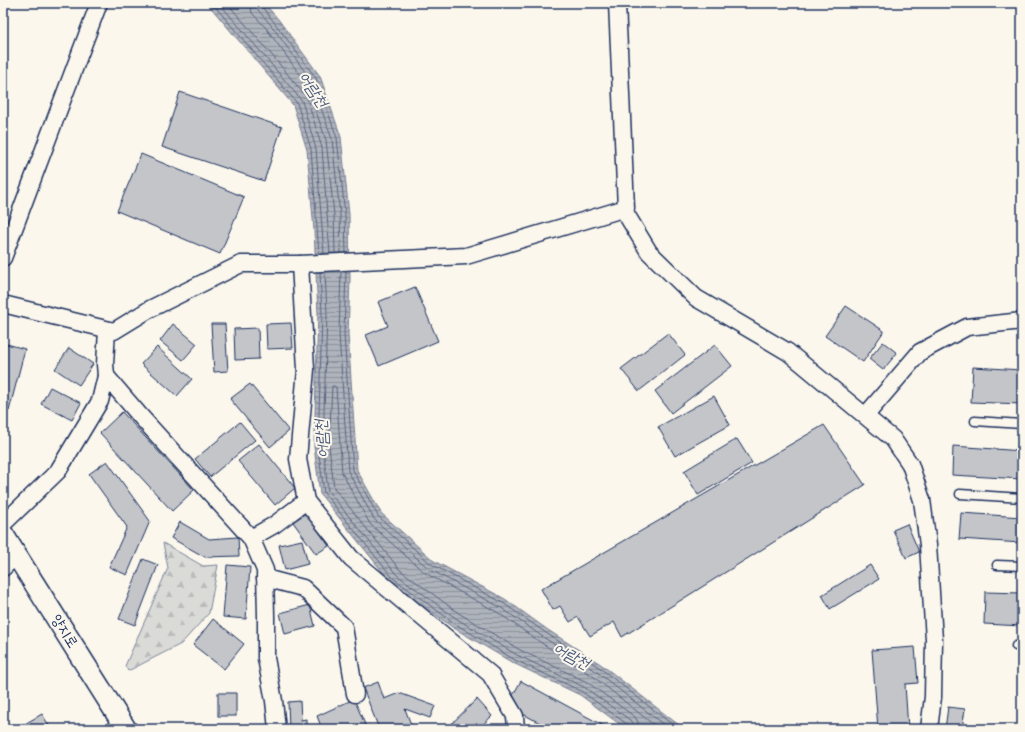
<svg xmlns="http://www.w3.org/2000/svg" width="1025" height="732" viewBox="0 0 1025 732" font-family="Sriracha,'Poor Story',sans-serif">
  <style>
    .forest { fill: url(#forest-firs); stroke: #7a849a }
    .water { fill: url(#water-rules); stroke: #747e96 }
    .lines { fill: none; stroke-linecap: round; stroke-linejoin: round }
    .shore { stroke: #566483; stroke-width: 1 }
    .building { fill: #c3c5c9; stroke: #1b2f5e }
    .service-casing { stroke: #1b2f5e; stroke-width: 11 }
    .minor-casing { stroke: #1b2f5e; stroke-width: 19 }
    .tertiary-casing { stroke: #1b2f5e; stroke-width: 23 }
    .service { stroke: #fbf7ec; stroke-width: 8 }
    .minor { stroke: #fbf7ec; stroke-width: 16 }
    .tertiary { stroke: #fbf7ec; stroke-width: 20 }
    .labels { text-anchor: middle; stroke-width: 4; stroke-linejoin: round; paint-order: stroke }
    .street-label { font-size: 15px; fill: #1b2f5e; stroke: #fbf7ec }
    .water-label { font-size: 16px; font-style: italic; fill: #47577a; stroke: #fbf7ec }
  </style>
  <defs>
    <pattern id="forest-firs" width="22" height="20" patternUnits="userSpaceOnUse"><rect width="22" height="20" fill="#dadad7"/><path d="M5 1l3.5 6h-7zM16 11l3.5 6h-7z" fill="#babbbb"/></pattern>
    <pattern id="water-rules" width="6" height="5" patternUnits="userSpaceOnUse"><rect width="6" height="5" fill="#afb3bb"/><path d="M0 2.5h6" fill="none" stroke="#8e929b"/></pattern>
  </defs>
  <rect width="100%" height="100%" fill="#fbf7ec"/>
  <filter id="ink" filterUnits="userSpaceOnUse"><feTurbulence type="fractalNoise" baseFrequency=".025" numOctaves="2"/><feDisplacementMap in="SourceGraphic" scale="8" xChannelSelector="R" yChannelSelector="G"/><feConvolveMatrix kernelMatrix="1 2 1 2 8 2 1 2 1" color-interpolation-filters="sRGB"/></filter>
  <g filter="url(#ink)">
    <path class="forest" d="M163,543l40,23 15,-1 -9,48 -28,31 -53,27 -3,-5 43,-98z"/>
    <path class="water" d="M207,3h57l14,16 42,57 21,61 8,77 1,65 -2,55 9,136 24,43 53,48 71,38 43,31 54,35 82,64h-58l-46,-34 -67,-32 -61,-36 -62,-46 -70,-87 -6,-47 4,-133 -4,-84 -7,-80 -14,-45z"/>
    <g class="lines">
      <g class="shore">
        <path d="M212,3l85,100 14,46 8,105"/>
        <path d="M219,3l47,55 36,43 14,48 8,105"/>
        <path d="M227,3l44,51 36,44 15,50 8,106"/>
        <path d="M250,3l2,10 14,15 40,55 20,57 8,75 1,38"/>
        <path d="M256,3l2,7 13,15 40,55 21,59 8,76 1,38"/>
        <path d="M261,3l1,4 12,15 42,56 21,60 8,76 1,39"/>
        <path d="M341,271l-2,63 9,137 26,48 55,50 71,38 43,30 54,35 72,57"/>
        <path d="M346,271l-2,63 9,136 25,46 53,48 72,39 43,30 54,35 78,61"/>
        <path d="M320,272l2,42 -4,133 6,46 69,85 61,45 61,37 66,31 46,33 1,5"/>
        <path d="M325,272l2,42 -4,133 5,44 69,84 60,44 60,36 67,32 46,33 3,4v5"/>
        <path d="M639,729l-1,-7 -3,-5 -48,-35 -67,-32 -60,-36 -60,-44 -66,-82 -5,-42 3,-60h2l2,1 6,86 28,51 55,49 72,39 43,30 54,35 65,52"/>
      </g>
    </g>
    <g class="building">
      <path d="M180,92l102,35 -18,54 -102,-34z"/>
      <path d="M141,154l103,43 -24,57 -103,-43z"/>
      <path d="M415,287l23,54 -59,25 -13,-31 22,-9 -10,-24z"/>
      <path d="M846,306l38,25 -21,31 -38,-26z"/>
      <path d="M291,323l2,25 -26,1 -1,-25z"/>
      <path d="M173,324l24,20 -14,16 -23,-19z"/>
      <path d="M211,324h14l3,47 -14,1z"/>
      <path d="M258,328l1,31 -24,1 -1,-31z"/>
      <path d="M668,333l17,22 -46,36 -18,-22z"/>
      <path d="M883,342l14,11 -14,17 -14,-11z"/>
      <path d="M3,343l22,6 -16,62 -6,-1z"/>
      <path d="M715,345l17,21 -61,47 -16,-22z"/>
      <path d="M157,347l35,32 -15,17 -36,-32z"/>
      <path d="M69,348l24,16 -14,21 -24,-16z"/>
      <path d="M973,367l49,3v34l-51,-2z"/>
      <path d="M250,384l39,47 -19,16 -40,-48z"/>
      <path d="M50,387l31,16 -9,17 -31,-16z"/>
      <path d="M714,396l16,29 -55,31 -17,-29z"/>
      <path d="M122,412l72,78 -22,21 -72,-78z"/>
      <path d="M240,422l15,18 -45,37 -15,-18z"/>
      <path d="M824,425l41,60 -243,152 -8,-15 -24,14 -12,-19 -8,5 -10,-16 -7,4 -12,-21z"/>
      <path d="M737,439l15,24 -54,32 -14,-24z"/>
      <path d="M259,444l36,44 -20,17 -37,-44z"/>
      <path d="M953,446l69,5v28l-70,-4z"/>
      <path d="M107,461l43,60 -23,54 -18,-8 18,-40 -38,-53z"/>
      <path d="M306,513l23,33 -13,8 -23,-32z"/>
      <path d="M961,513l61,4v26l-63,-4z"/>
      <path d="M180,522l29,17 29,-2 1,19 -34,1 -34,-19z"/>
      <path d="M907,524l12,28 -13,6 -13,-28z"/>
      <path d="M302,540l6,24 -23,6 -6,-25z"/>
      <path d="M143,559l15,6 -23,60 -16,-6z"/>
      <path d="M227,565l23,2 -4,52 -23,-2z"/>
      <path d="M870,565l9,14 -49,30 -8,-14z"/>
      <path d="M985,592l37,1v33l-38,-2z"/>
      <path d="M310,605l5,21 -30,8 -5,-21z"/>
      <path d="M213,619l31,25 -20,25 -31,-24z"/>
      <path d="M915,647l3,36 -13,1 3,45h-30l-6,-79z"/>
      <path d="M521,681l85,46 -1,2h-54l-28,-15 -10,-19z"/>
      <path d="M378,682l6,17 15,-6 36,13 -5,12 -25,-9 7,18 -6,2h-27l-16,-41z"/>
      <rect x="218" y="693" width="18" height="23"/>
      <path d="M354,699l13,30h-45l-5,-13z"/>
      <path d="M477,699l15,17 -14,13h-32z"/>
      <path d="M300,701l1,19 5,-1v10h-17l-1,-27z"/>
      <path d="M948,707l17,2 -3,20h-17z"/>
      <path d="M42,714l9,15h-35z"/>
    </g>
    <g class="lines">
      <defs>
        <g id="service">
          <path d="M975,421l47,3"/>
          <path d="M960,494l62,4"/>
          <path d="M997,565l25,1"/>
          <path d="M1016,646l6,1"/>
        </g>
        <g id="minor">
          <path d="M623,209l26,43 47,46 92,54 105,87 17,25 12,36 6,45 6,95 -1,57 -4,32"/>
          <path d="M3,258l96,-255"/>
          <path d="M300,264l6,105 -8,90 8,42 45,57 139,116 25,42 1,13"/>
          <path d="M3,304l111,27 36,-22 91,-45h59l166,-8 160,-48 -9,-205"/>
          <path d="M106,376l36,42 109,120 14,32 1,46v42l8,43 3,28"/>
          <path d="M866,415l54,-63 47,-25 55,-6"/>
          <path d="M3,524l55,-53 42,-70 6,-25 -1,-12 2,-34"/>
          <path d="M251,538l23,-13 32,-24"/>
          <path d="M3,568l14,-14"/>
          <path d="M265,578l38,10 41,39 11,67"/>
        </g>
        <path id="tertiary" d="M3,534l123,195"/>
      </defs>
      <use href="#service" class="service-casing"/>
      <use href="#minor" class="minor-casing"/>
      <use href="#tertiary" class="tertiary-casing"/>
      <use href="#service" class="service"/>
      <use href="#minor" class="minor"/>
      <use href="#tertiary" class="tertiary"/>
    </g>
  </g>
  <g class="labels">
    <g class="street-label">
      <text transform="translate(65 631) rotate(58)" y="5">양지로</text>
    </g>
    <g class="water-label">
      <text transform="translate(314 89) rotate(56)" y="6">어람천</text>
      <text transform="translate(321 439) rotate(-94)" y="6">어람천</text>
      <text transform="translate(572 655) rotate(28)" y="6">어람천</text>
    </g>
  </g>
  <rect width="1025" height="732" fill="none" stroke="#fbf7ec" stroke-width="16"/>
  <rect x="8" y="8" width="1009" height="716" fill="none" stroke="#1b2f5e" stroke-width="1.5" filter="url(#ink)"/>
</svg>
